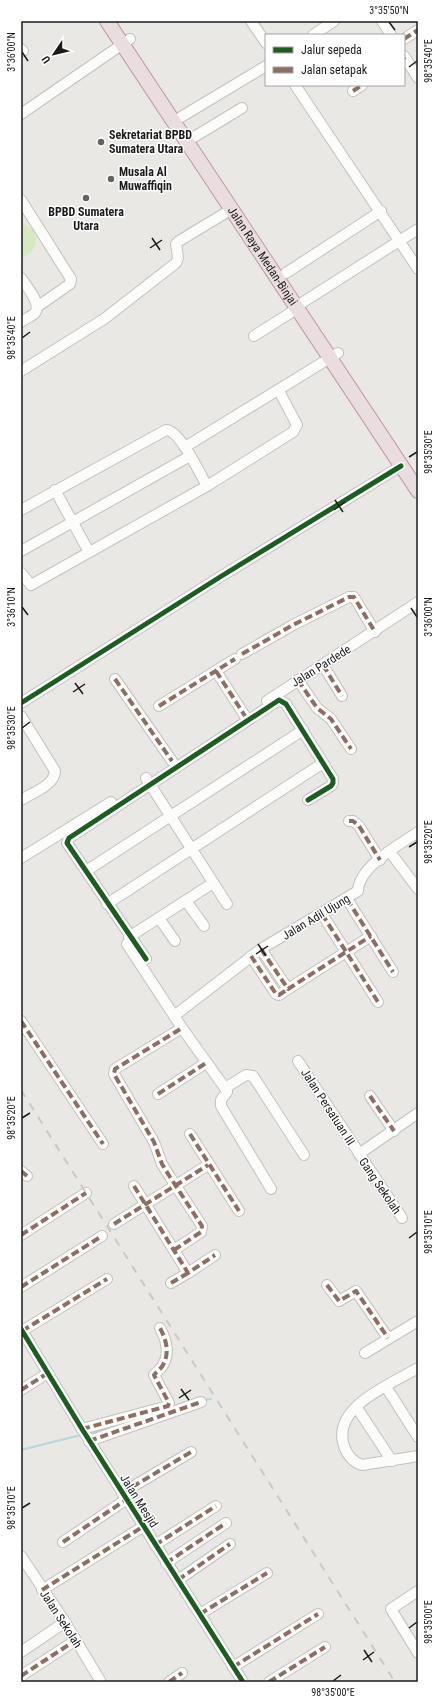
<svg xmlns="http://www.w3.org/2000/svg" width="439" height="1703" viewBox="0 0 439 1703" font-family="'Roboto Condensed',sans-serif">
  <style>
    .grass { fill: #d7e9c1 }
    .lines { fill: none; stroke-linecap: round; stroke-linejoin: round }
    .stream { stroke: #b6d7de; stroke-width: 2 }
    .minor-casing { stroke: #c2c2c0; stroke-width: 12 }
    .highway-casing { stroke: #c09ba6; stroke-width: 16 }
    .minor { stroke: #fcfcfb; stroke-width: 10 }
    .highway { stroke: #e9dddf; stroke-width: 14 }
    .rail { stroke: #c9c9c8; stroke-width: 2; stroke-dasharray: 8 8; stroke-linecap: butt }
    .quiet { stroke: #8d6e63; stroke-width: 4; stroke-dasharray: 8 4; stroke-linecap: butt }
    .cycleway-casing { stroke: #fff; stroke-width: 8 }
    .cycleway { stroke: #1b5e20; stroke-width: 5 }
    .ticks { fill: none; stroke: #1b1b1b; stroke-width: 1.5 }
    .poi-dot { fill: #636361; stroke: #fff; stroke-width: 1.5 }
    .labels { text-anchor: middle; stroke-width: 3; stroke-linejoin: round; paint-order: stroke }
    .poi-label { font-size: 12px; font-weight: bold; fill: #1b1b1b; stroke: #fff; text-anchor: start }
    .street-label { font-size: 12px; fill: #1b1b1b; stroke: #fff }
    .neatline { fill: none; stroke: #1b1b1b; stroke-width: 1.5 }
    .ticks-label { font-size: 10px; text-anchor: middle; fill: #1b1b1b }
  </style>
  <rect width="100%" height="100%" fill="#eae8e4"/>
  <path class="grass" d="M21,223l11,5c8,12 4,26 -11,29z"/>
  <g class="lines">
    <g class="stream">
      <path d="M204,1400l7,-1"/>
      <path d="M89,1433l23,-5"/>
      <path d="M21,1450l60,-15"/>
    </g>
    <defs>
      <g id="minor">
        <path d="M251,21l15,22"/>
        <path d="M382,21l9,14"/>
        <path d="M313,35l21,-14"/>
        <path d="M404,39l14,-9"/>
        <path d="M21,49l2,2"/>
        <path d="M404,56l14,22"/>
        <path d="M295,85l123,184"/>
        <path d="M353,91l9,-6"/>
        <path d="M21,114l109,-75"/>
        <path d="M181,117l85,-51"/>
        <path d="M194,137l48,-29"/>
        <path d="M21,200l50,79 -1,5 -33,23"/>
        <path d="M286,273l95,-62"/>
        <path d="M21,278c5,8 21,25 14,35 -3,3 -10,6 -14,9"/>
        <path d="M297,306l121,-77"/>
        <path d="M254,336l44,-28"/>
        <path d="M21,371l83,-52 72,-56 2,-5 -2,-14 3,-3 53,-32"/>
        <path d="M185,447l153,-94"/>
        <path d="M55,490l34,62"/>
        <path d="M21,510l145,-80c14,0 34,44 41,56"/>
        <path d="M21,551l169,-95"/>
        <path d="M21,573l10,12 176,-99 86,-54 4,-7 -18,-34"/>
        <path d="M242,654l51,-29 56,-28h5l21,35"/>
        <path d="M323,665l19,31"/>
        <path d="M216,671l29,45"/>
        <path d="M115,679l57,82"/>
        <path d="M298,680l19,28 14,11 20,30"/>
        <path d="M267,701l151,-99"/>
        <path d="M21,703l199,-126 181,-111"/>
        <path d="M159,706l76,-47"/>
        <path d="M21,716l34,55c0,14 -23,22 -34,29"/>
        <path d="M146,778l81,126"/>
        <path d="M349,821h4l6,5 21,34"/>
        <path d="M390,852l28,37"/>
        <path d="M21,858l90,-56"/>
        <path d="M86,871l217,-141"/>
        <path d="M347,899l46,73"/>
        <path d="M186,901l18,25"/>
        <path d="M107,904l216,-141"/>
        <path d="M322,914l56,88"/>
        <path d="M159,918l16,23"/>
        <path d="M129,937l84,-54"/>
        <path d="M127,944l55,84 43,60 21,-13 7,1 51,79"/>
        <path d="M261,949l27,40 83,-53"/>
        <path d="M251,956l25,38 3,1 9,-6"/>
        <path d="M146,959l-79,-116 2,-5 210,-138 7,4 47,75v4l-2,3 -23,14"/>
        <path d="M174,1016l87,-67 97,-58c1,-25 41,-46 60,-59"/>
        <path d="M21,1021l82,123"/>
        <path d="M298,1061l104,157"/>
        <path d="M225,1088l2,4 -6,8v6l50,83"/>
        <path d="M158,1094l48,-31"/>
        <path d="M370,1096l24,35"/>
        <path d="M190,1134l49,77"/>
        <path d="M359,1154l59,-41"/>
        <path d="M21,1171l6,5"/>
        <path d="M134,1186l54,87 27,-18"/>
        <path d="M114,1224l94,-59"/>
        <path d="M21,1235l65,-42"/>
        <path d="M174,1250l27,-18 1,-6 -32,-49 -8,-13 -8,-22 -40,-68 1,-5 67,-41"/>
        <path d="M171,1283l17,-10"/>
        <path d="M327,1285l12,16 17,-10 32,47"/>
        <path d="M21,1287l81,-51"/>
        <path d="M21,1329l61,100 161,253"/>
        <path d="M22,1331l85,-52"/>
        <path d="M365,1353l53,-32"/>
        <path d="M416,1369c-26,16 -85,38 -72,77 3,9 10,17 18,19l56,-9"/>
        <path d="M386,1387l32,50"/>
        <path d="M21,1390l27,-17"/>
        <path d="M357,1408l35,53"/>
        <path d="M82,1429l86,-23 1,-3 -15,-28c3,-4 7,-6 9,-10 7,-12 3,-26 -3,-37"/>
        <path d="M89,1441l112,-39"/>
        <path d="M122,1493l69,-41"/>
        <path d="M63,1542l64,-43"/>
        <path d="M155,1545l61,-39"/>
        <path d="M21,1556l44,66 36,60"/>
        <path d="M166,1563l60,-40"/>
        <path d="M178,1580l52,-36"/>
        <path d="M42,1590l102,-64"/>
        <path d="M418,1591l-27,18 27,44"/>
        <path d="M200,1614l67,-41"/>
        <path d="M21,1652l44,-30"/>
        <path d="M233,1667l85,-53"/>
        <path d="M21,1676l55,-36"/>
        <path d="M169,1682l13,-9"/>
        <path d="M269,1682l56,-35"/>
      </g>
      <g id="highway">
        <path id="s1" d="M107,21l311,470"/>
      </g>
    </defs>
    <use href="#minor" class="minor-casing"/>
    <use href="#highway" class="highway-casing"/>
    <use href="#minor" class="minor"/>
    <use href="#highway" class="highway"/>
    <path class="rail" d="M21,1090l374,592"/>
    <g class="quiet">
      <path d="M333,21v1"/>
      <path d="M404,39l14,-9"/>
      <path d="M404,58l1,-1"/>
      <path d="M353,91l9,-6"/>
      <path d="M242,654l51,-29 56,-28h5l21,35"/>
      <path d="M323,665l19,31"/>
      <path d="M216,671l29,45"/>
      <path d="M115,679l57,82"/>
      <path d="M298,680l19,28 14,11 20,30"/>
      <path d="M159,706l76,-47"/>
      <path d="M349,821h4l6,5 21,34"/>
      <path d="M347,899l46,73"/>
      <path d="M322,914l56,88"/>
      <path d="M261,949l27,40 83,-53"/>
      <path d="M251,956l25,38 3,1 9,-6"/>
      <path d="M21,1021l82,123"/>
      <path d="M158,1094l48,-31"/>
      <path d="M370,1096l24,35"/>
      <path d="M190,1134l49,77"/>
      <path d="M21,1171l6,5"/>
      <path d="M134,1186l54,87 27,-18"/>
      <path d="M114,1224l94,-59"/>
      <path d="M21,1235l65,-42"/>
      <path d="M174,1250l27,-18 1,-6 -32,-49 -8,-13 -8,-22 -40,-68 1,-5 67,-41"/>
      <path d="M171,1283l17,-10"/>
      <path d="M327,1285l12,16 17,-10 32,47"/>
      <path d="M21,1287l81,-51"/>
      <path d="M22,1331l85,-52"/>
      <path d="M21,1390l27,-17"/>
      <path d="M82,1429l86,-23 1,-3 -15,-28c3,-4 7,-6 9,-10 7,-12 3,-26 -3,-37"/>
      <path d="M89,1441l112,-39"/>
      <path d="M122,1493l69,-41"/>
      <path d="M63,1542l64,-43"/>
      <path d="M155,1545l61,-39"/>
      <path d="M166,1563l60,-40"/>
      <path d="M178,1580l52,-36"/>
      <path d="M42,1590l102,-64"/>
      <path d="M200,1614l67,-41"/>
      <path d="M233,1667l85,-53"/>
      <path d="M21,1676l55,-36"/>
      <path d="M169,1682l13,-9"/>
      <path d="M269,1682l56,-35"/>
    </g>
    <defs>
      <g id="cycleway">
        <path d="M21,703l199,-126 181,-111"/>
        <path d="M146,959l-79,-116 2,-5 210,-138 7,4 47,75v4l-2,3 -23,14"/>
        <path d="M21,1329l61,100 161,253"/>
      </g>
    </defs>
    <use href="#cycleway" class="cycleway-casing"/>
    <use href="#cycleway" class="cycleway"/>
  </g>
  <path class="ticks" d="M389,22l6,8M22,52l6,9M409,67l8,-6M152,238l8,12M150,248l12,-8M22,338l8,-6M409,457l8,-5M335,500l8,12M334,510l11,-8M22,607l6,8M411,608l6,9M75,683l8,11M73,692l12,-8M22,728l8,-6M409,847l8,-5M258,944l8,12M256,954l12,-8M22,1118l8,-5M409,1238l8,-6M181,1389l8,11M179,1398l12,-8M22,1508l8,-5M409,1628l8,-6M364,1650l8,12M363,1660l11,-8M333,1681l8,-6"/>
  <g class="poi-dot">
    <circle cx="101" cy="142" r="4"/>
    <circle cx="111" cy="179" r="4"/>
    <circle cx="86" cy="198" r="4"/>
  </g>
  <g class="labels">
    <g class="poi-label">
      <text x="109" y="139">Sekretariat BPBD<tspan x="109" dy="14">Sumatera Utara</tspan></text>
      <text x="119" y="176">Musala Al<tspan x="119" dy="14">Muwaffiqin</tspan></text>
      <text x="86" y="216" text-anchor="middle">BPBD Sumatera<tspan x="86" dy="14">Utara</tspan></text>
    </g>
    <g class="street-label">
      <text dy="4" stroke="none"><textPath href="#s1" startOffset="282">Jalan Raya Medan-Binjai</textPath></text>
      <text transform="translate(321 666) rotate(-32)" y="4">Jalan Pardede</text>
      <text transform="translate(316 917) rotate(-31)" y="4">Jalan Adil Ujung</text>
      <text transform="translate(328 1107) rotate(57)" y="4">Jalan Persatuan III</text>
      <text transform="translate(380 1186) rotate(56)" y="4">Gang Sekolah</text>
      <text transform="translate(139 1501) rotate(58)" y="4">Jalan Mesjid</text>
      <text transform="translate(61 1619) rotate(57)" y="4">Jalan Sekolah</text>
    </g>
  </g>
  <rect width="439" height="1703" fill="none" stroke="#ffffff" stroke-width="44"/>
  <rect x="265" y="34" width="140" height="52" fill="#ffffff" stroke="#a4a4a4"/>
  <rect x="273" y="47" width="20" height="6" fill="#1b5e20" stroke="#a4a4a4"/>
  <text x="301" y="54" font-size="12" fill="#1b1b1b">Jalur sepeda</text>
  <rect x="273" y="67" width="20" height="6" fill="#8d6e63" stroke="#a4a4a4"/>
  <text x="301" y="74" font-size="12" fill="#1b1b1b">Jalan setapak</text>
  <g transform="translate(54 54) rotate(235)" stroke="#ffffff" stroke-width="3" paint-order="stroke">
  <path d="M0-3L7 15L0 10L-7 15Z" fill="#1b1b1b"/>
  <text y="-6" font-size="11" font-weight="bold" text-anchor="middle" fill="#1b1b1b">U</text>
  </g>
  <rect x="22" y="22" width="395" height="1659" class="neatline"/>
  <g class="ticks-label">
    <text x="389" y="14">3°35'50"N</text>
    <text transform="translate(11 52) rotate(-90)" y="4">3°36'00"N</text>
    <text transform="translate(428 61) rotate(-90)" y="4">98°35'40"E</text>
    <text transform="translate(11 338) rotate(-90)" y="4">98°35'40"E</text>
    <text transform="translate(428 452) rotate(-90)" y="4">98°35'30"E</text>
    <text transform="translate(11 607) rotate(-90)" y="4">3°36'10"N</text>
    <text transform="translate(428 617) rotate(-90)" y="4">3°36'00"N</text>
    <text transform="translate(11 728) rotate(-90)" y="4">98°35'30"E</text>
    <text transform="translate(428 842) rotate(-90)" y="4">98°35'20"E</text>
    <text transform="translate(11 1118) rotate(-90)" y="4">98°35'20"E</text>
    <text transform="translate(428 1232) rotate(-90)" y="4">98°35'10"E</text>
    <text transform="translate(11 1508) rotate(-90)" y="4">98°35'10"E</text>
    <text transform="translate(428 1622) rotate(-90)" y="4">98°35'00"E</text>
    <text x="333" y="1696">98°35'00"E</text>
  </g>
</svg>
